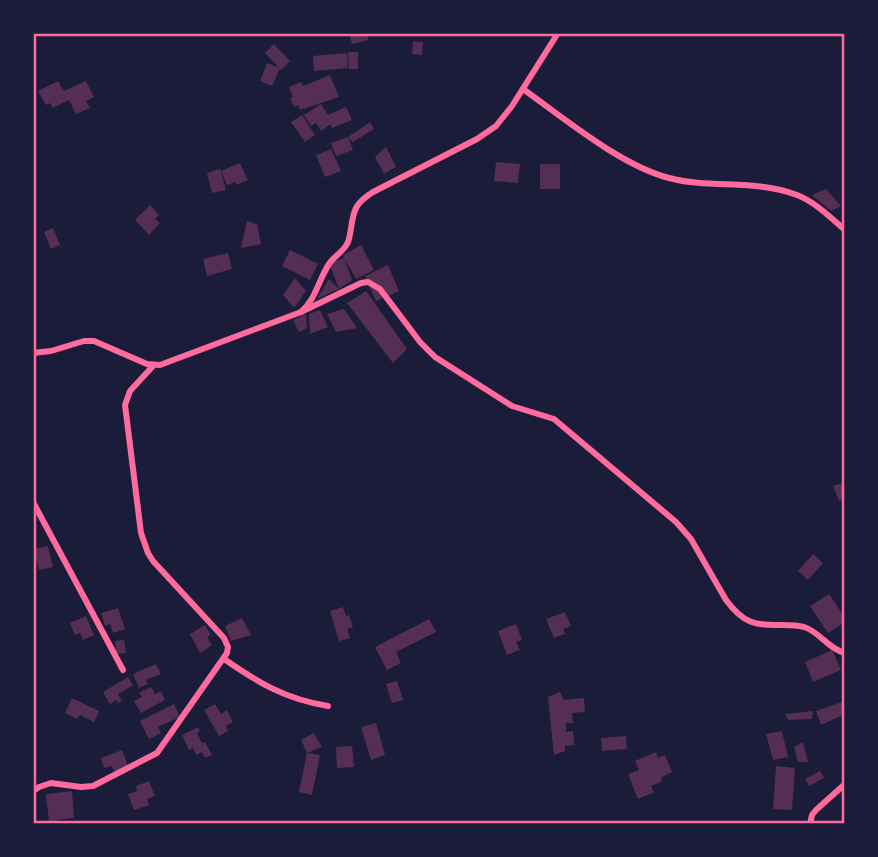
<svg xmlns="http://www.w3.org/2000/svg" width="878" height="857" viewBox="0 0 878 857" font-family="Jost,sans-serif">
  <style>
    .building { fill: #542f53 }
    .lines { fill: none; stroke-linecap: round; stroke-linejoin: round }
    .minor { stroke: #ff6b9d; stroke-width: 6 }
    .neatline { fill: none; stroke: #ff6b9d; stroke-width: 2.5 }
  </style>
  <rect width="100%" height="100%" fill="#1b1b3a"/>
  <g class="building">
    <path d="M349,33h18l1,7 -16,4z"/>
    <path d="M413,41l10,1 -1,13 -10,-1z"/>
    <path d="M274,44l16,17 -9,9 -16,-17z"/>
    <path d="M348,52h10v17h-9z"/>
    <path d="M347,53l1,15 -34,3 -1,-15z"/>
    <path d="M267,63l13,5 -8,18 -12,-5z"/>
    <path d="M330,75l9,22 -39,13 -2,-5 -4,2 -4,-9 3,-1 -4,-10 12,-5 2,4z"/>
    <path d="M58,81l6,10 22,-10 8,16 -8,4 4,7 -14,6 -7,-14 -16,8 -3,-5 -4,2 -8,-14z"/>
    <path d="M321,104l7,11 18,-8 6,13 -20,8 -1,-4 -10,7 -5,-8 -5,3 -7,-11z"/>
    <path d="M302,115l13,20 -10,7 -14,-20z"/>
    <path d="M370,122l4,7 -21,13 -5,-5z"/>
    <path d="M348,137l5,13 -17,6 -5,-13z"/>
    <path d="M386,147l10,20 -12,7 -9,-17z"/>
    <path d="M331,149l10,22 -16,6 -9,-22z"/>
    <path d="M496,162l24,2 -2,19 -24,-2z"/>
    <path d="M240,163l8,17 -11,5 -2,-3 -8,3 -6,-14z"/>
    <rect x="540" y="164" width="20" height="25"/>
    <path d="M220,169l6,21 -14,3 -5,-20z"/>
    <path d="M826,189l15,17 -10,5 -19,-16z"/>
    <path d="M150,205l9,10 -4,4 5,4 -11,12 -14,-15z"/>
    <path d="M247,221l10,3 4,20 -20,4z"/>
    <path d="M53,228l7,17 -9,4 -7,-17z"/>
    <path d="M361,245l13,25 -18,9 -12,-21 8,22 -13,9 -10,-26 15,-5 -1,-3z"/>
    <path d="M290,250l28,14 -8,16 -28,-14z"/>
    <path d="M228,253l4,16 -25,7 -4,-17z"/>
    <path d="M388,265l11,26 -23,10 -11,-25z"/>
    <path d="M295,278l11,13 -12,17 -11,-13z"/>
    <path d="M329,279l10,10 -22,10z"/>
    <path d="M366,291l41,58 -14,14 -46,-60z"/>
    <path d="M344,309l13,19 -21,4 -9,-18z"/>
    <path d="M320,310l8,17 -18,7 -1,-20z"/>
    <path d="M306,314l1,14 -8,4 -6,-12z"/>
    <path d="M845,482v17l-6,2 -6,-15z"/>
    <path d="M48,546l5,21 -14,3 -5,-21z"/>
    <path d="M813,554l10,9 -15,17 -10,-9z"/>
    <path d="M829,594l16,24v4l-17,11 -18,-27z"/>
    <path d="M343,607l3,9 3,-1 4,12 -6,2 3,9 -11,3 -9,-30z"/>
    <path d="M118,608l7,21 -12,4 -3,-9 -5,2 -4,-13z"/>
    <path d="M565,612l6,14 -8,3 2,5 -11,4 -8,-19z"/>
    <path d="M86,616l8,19 -11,5 -3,-7 -5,2 -5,-12z"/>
    <path d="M242,618l9,17 -20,6 -6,-15z"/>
    <path d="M429,619l7,13 -40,20 5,11 -14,7 -12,-23z"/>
    <path d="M516,624l6,16 -6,2 4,8 -13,5 -9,-24z"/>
    <path d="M205,625l6,10 -4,2 5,8 -12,8 -10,-19z"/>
    <path d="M124,640l2,13 -10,1 -1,-13z"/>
    <path d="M832,650l9,20 -28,12 -8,-20z"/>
    <path d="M156,664l5,10 -15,6 2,4 -9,4 -6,-14z"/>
    <path d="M128,677l5,8 -15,9 4,7 -4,2 -2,-3 -6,4 -7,-12z"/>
    <path d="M397,681l6,19 -11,3 -6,-19z"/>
    <path d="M151,687l4,7 6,-3 4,9 -24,13 -7,-12 8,-4 -3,-4z"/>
    <path d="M560,692l4,8 20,-2 1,14 -13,1 1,10h-7v9l7,-1 1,14 -9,1v5l-11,4 -6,-58z"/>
    <path d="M72,698l27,13 -5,11 -14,-7 -3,4 -12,-6z"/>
    <path d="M845,701v13l-24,11 -5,-14z"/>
    <path d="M174,704l6,13 -22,10 3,6 -12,6 -9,-18z"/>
    <path d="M215,704l6,10 6,-4 6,12 -7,4 2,5 -9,5 -15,-26z"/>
    <path d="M813,711l-1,8 -24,1 -3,-6z"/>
    <path d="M376,723l9,32 -14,5 -10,-33z"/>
    <path d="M198,727l2,5 -3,1 5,10 3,-1 7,13 -7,3 -3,-6 -6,3 -3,-7 -4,2 -7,-15z"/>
    <path d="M782,731l6,26 -15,3 -7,-26z"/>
    <path d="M314,733l8,14 -15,6 -6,-13z"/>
    <path d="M626,736l1,13 -25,2 -1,-13z"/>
    <path d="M803,742l5,20h-10l-4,-15z"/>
    <path d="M352,746l2,21 -17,1 -1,-21z"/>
    <path d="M122,750l6,16 -14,5 -2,-5 -8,2 -3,-10z"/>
    <path d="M656,752l2,6 7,-3 7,17 -10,5 -1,5 -10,4 3,6 -16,7 -10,-25 11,-4 -4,-9z"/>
    <path d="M307,753l13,2 -8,40 -13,-3z"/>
    <path d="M776,766l19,2 -3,42 -19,-1z"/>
    <path d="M820,771l4,7 -15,8 -4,-7z"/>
    <path d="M149,781l6,15 -8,3 2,6 -15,5 -6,-16 9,-3 -1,-5z"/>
    <path d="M72,791l2,27 -25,3 -3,-27z"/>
  </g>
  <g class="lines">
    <g class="minor">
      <path d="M523,89c42,30 97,76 146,89 42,11 87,1 128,17 18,7 33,22 48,35"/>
      <path d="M301,312l60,-29 7,-1 12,7 40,53 15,15 77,49 42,13 122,103 15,17 35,61c17,23 29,26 56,25 7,0 15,0 22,2 16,5 24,22 41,26"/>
      <path d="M33,353l18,-2 33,-10h10l53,23 13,1 141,-53c15,-13 17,-31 28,-48 4,-7 14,-12 18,-20 3,-5 3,-11 4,-16 3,-20 5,-25 22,-36l104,-53 19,-13 16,-20 46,-73"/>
      <path d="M33,502l90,168"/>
      <path d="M224,659c35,24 61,40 104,47"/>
      <path d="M33,791l6,-4 12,-4 30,4 12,-1 64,-33 70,-100 1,-6 -4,-9 -71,-77 -5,-8 -7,-20 -16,-128 5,-14 23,-25"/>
      <path d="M810,824l2,-9 4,-5 29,-26"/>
    </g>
  </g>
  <rect width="878" height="857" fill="none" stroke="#1b1b3a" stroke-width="70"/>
  <rect x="35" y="35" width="808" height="787" class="neatline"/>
</svg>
